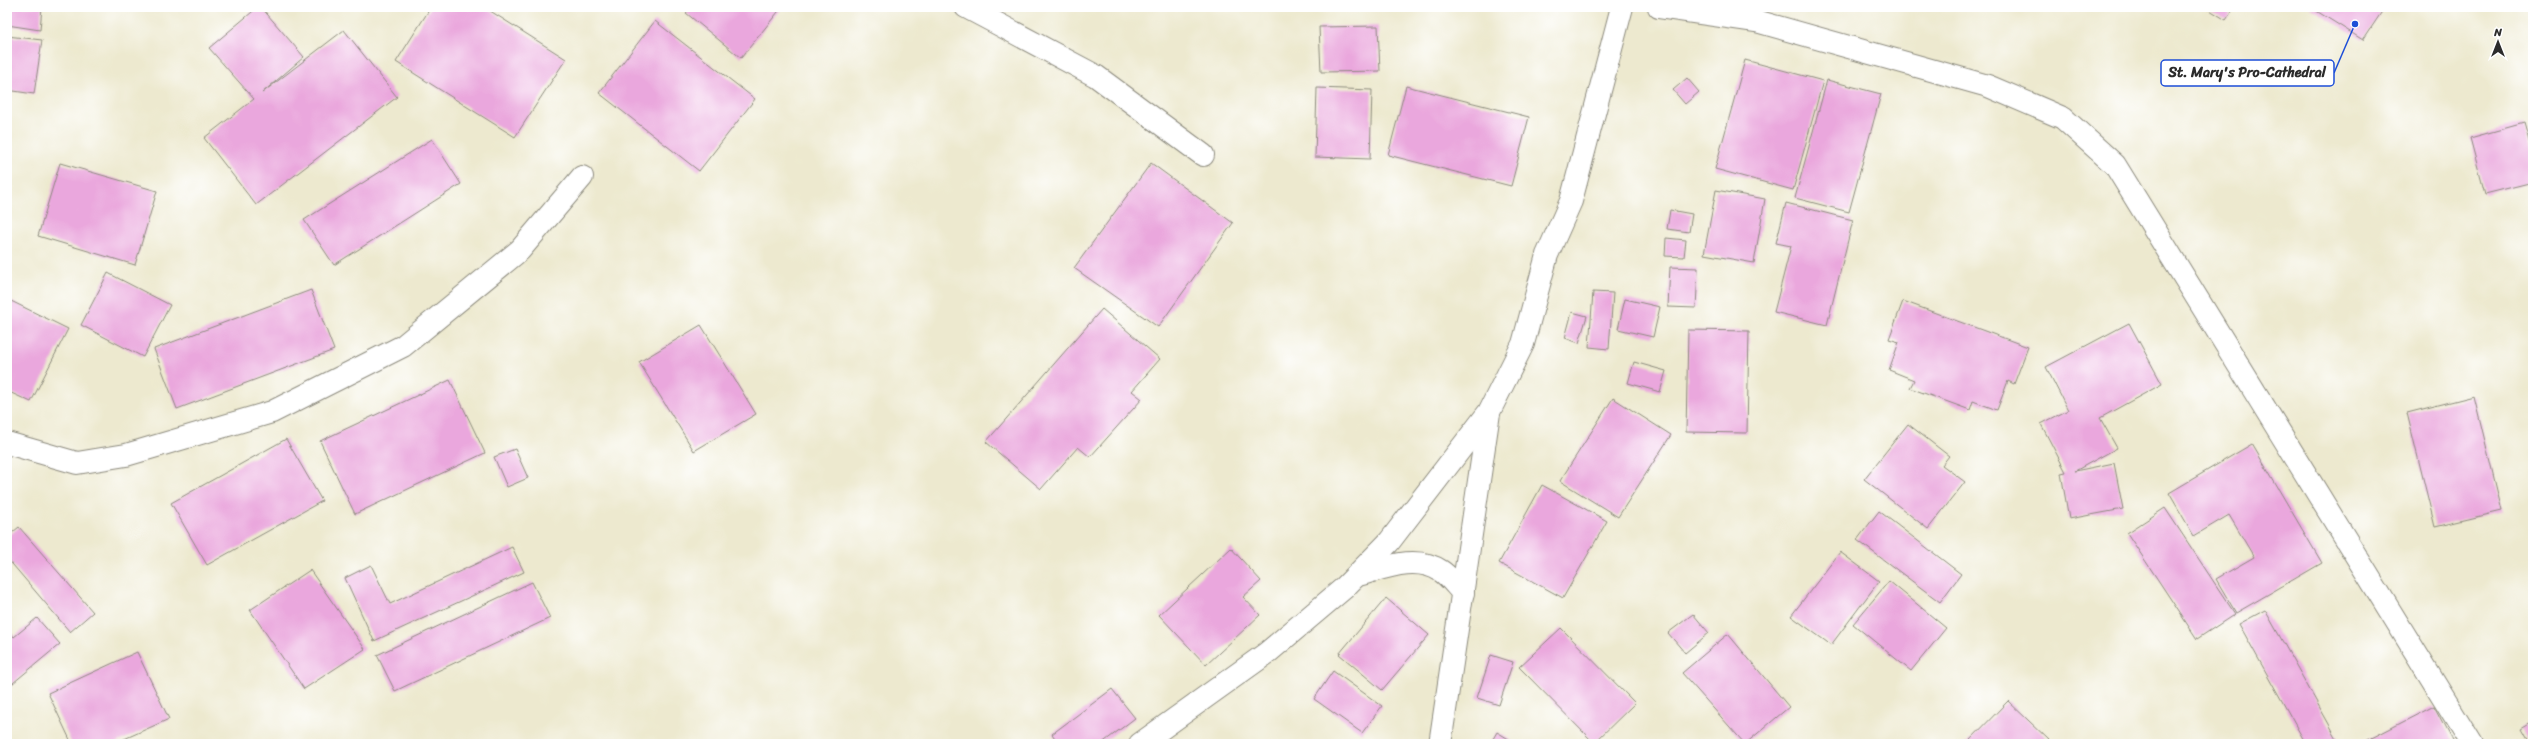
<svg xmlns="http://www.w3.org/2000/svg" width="2540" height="751" viewBox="0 0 2540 751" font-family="Sriracha,sans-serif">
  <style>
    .building { fill: #eaa7dd }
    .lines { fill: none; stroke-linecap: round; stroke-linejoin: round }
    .minor-casing { stroke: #8c8a7d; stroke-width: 24 }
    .tertiary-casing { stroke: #8c8a7d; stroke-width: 24 }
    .minor { stroke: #fff; stroke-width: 22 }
    .tertiary { stroke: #fff; stroke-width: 22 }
    .leader { fill: none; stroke: #1d4ed8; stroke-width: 1.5 }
    .callout-dot { fill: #1d4ed8; stroke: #fff; stroke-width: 1.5 }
    .callout { fill: #fff; stroke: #1d4ed8; stroke-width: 1.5 }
    .callout-label { font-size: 14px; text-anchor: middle; font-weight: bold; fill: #2b2b2b }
  </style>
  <rect width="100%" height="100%" fill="#fff"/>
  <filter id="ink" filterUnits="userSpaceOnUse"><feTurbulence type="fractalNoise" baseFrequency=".025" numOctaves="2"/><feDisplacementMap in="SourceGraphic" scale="8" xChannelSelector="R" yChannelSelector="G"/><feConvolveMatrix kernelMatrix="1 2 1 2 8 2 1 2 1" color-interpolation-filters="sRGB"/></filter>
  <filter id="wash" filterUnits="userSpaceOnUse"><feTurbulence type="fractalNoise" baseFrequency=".012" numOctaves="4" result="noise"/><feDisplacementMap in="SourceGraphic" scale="16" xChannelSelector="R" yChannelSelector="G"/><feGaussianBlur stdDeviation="0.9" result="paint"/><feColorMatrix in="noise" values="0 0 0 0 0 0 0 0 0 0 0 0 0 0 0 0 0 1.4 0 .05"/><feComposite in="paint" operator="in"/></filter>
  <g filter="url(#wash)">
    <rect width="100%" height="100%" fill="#ede9cf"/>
    <g id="blocks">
      <g class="building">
        <path d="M7,7h35l-2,23 -33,-5z"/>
        <path d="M258,7h3l43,50 -42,36 82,-63 53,67 -141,108 -52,-67 50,-39 -45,-51z"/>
        <path d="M431,7h53l82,52 -51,78 -119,-75z"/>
        <path d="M691,7h91l-41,51 -55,-45z"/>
        <path d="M2205,7h30l-9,13z"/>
        <path d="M2310,7h75l-22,33z"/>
        <path d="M655,21l100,78 -56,72 -100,-78z"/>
        <path d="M1378,26l2,45 -59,1 -2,-45z"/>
        <path d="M7,36l35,4 -8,54 -27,-4z"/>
        <path d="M1745,60l78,21 -30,109 -78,-21z"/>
        <path d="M1687,78l12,14 -14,12 -12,-14z"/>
        <path d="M1827,80l54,14 -32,118 -54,-14z"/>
        <path d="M1406,86l123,31 -18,69 -123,-31z"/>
        <path d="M1317,88l55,2 -2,69 -55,-2z"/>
        <path d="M2524,123l9,32v27l-48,12 -15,-56z"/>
        <path d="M432,139l29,45 -127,81 -30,-45z"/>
        <path d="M60,163l97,28 -22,74 -97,-29z"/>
        <path d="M1151,163l82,60 -75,104 -84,-59z"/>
        <path d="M1716,190l49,9 -11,64 -50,-9z"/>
        <path d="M1786,203l67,17 -26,105 -53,-13 17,-66 -15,-3z"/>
        <path d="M1670,210l22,4 -3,18 -22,-3z"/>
        <path d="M1666,238l20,2 -2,17 -19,-1z"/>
        <path d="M1670,267l28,1 -2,40 -28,-1z"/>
        <path d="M108,273l62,32 -27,52 -62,-32z"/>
        <path d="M311,290l23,60 -157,59 -23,-60z"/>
        <path d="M1593,292l20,1 -4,56 -20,-2z"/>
        <path d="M7,299l61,30 -37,73 -24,-11z"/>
        <path d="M1625,299l35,8 -7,30 -35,-8z"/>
        <path d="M1903,301l125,46 -14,37 -6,-3 -11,29 -24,-9 -3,9 -60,-22 4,-8 -25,-10 10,-28 -10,-3z"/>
        <path d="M1102,309l58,50 -28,32 10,8 -52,58 -12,-10 -37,42 -55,-47z"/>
        <path d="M1572,312l15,4 -8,27 -14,-5z"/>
        <path d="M2129,323l33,61 -62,34 17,30 -42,23 39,-8 9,46 -54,10 -8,-46 5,-1 -25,-48 27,-14 -22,-43z"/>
        <path d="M701,325l55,89 -62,37 -55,-89z"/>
        <path d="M1688,330l61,1 -2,102 -61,-1z"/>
        <path d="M1634,362l32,9 -6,21 -32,-9z"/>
        <path d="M450,380l35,73 -130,61 -35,-73z"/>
        <path d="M2474,396l28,115 -67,16 -28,-114z"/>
        <path d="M1613,398l58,37 -53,82 -58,-36z"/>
        <path d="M1908,424l41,32 -7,9 23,17 -37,47 -64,-50z"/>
        <path d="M286,439l36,62 -115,64 -36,-62z"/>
        <path d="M2252,444l70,119 -86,50 -20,-34 38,-22 -25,-42 -35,21 -25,-43z"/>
        <path d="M515,449l13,29 -21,9 -13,-30z"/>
        <path d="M1542,485l65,36 -44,77 -64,-35z"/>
        <path d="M2165,508l70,106 -38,25 -70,-106z"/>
        <path d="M1879,511l82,63 -21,28 -83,-62z"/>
        <path d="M19,527l74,85 -23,20 -63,-74v-21z"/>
        <path d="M512,547l12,25 -150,69 -29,-63 26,-13 19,39z"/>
        <path d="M1231,548l30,33 -18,16 17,18 -54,50 -47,-50z"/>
        <path d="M1840,552l39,29 -48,64 -40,-29z"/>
        <path d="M310,570l55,79 -61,40 -54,-79z"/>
        <path d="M1889,581l57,47 -35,43 -58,-47z"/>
        <path d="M532,582l18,36 -155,73 -18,-36z"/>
        <path d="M1386,598l43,37 -47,55 -43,-36z"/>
        <path d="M2265,610l74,132 -33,2 -67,-120z"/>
        <path d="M1693,614l16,19 -24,20 -17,-20z"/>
        <path d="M37,618l23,26 -53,44v-59l7,8z"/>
        <path d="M1561,628l74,75 -41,40 -75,-76z"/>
        <path d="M1728,634l61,73 -44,37 -63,-71z"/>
        <path d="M137,652l32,67 -56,25h-41l-24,-51z"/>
        <path d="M1491,655l22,7 -14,43 -22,-7z"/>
        <path d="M1333,671l49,35 -20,27 -48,-34z"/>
        <path d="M1112,689l23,29 -34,26h-42l-7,-10z"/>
        <path d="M2008,701l41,39 -4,4h-79z"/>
        <path d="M2434,706l20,38h-94z"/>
        <path d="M2533,721v23h-3l-9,-16z"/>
        <path d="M1497,732l20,12h-27z"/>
      </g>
    </g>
  </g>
  <g filter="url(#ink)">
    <use href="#blocks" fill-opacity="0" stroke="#8c8a7d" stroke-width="1"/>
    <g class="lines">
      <defs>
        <g id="minor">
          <path d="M966,7l130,69 107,79"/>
          <path d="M1659,7l97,14 232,65 75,32 52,47 357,579"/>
          <path d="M7,443l70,20 49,-8 146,-43 131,-66 117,-96 62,-73"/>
        </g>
        <g id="tertiary">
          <path d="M1358,575c26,-7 58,-21 83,-4 8,5 15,15 22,22"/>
          <path d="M1140,744l127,-91 77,-65 45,-46 100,-130 34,-68 24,-89 24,-54 51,-194"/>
          <path d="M1440,744l49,-331"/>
        </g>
      </defs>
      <use href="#minor" class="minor-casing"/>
      <use href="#tertiary" class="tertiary-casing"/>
      <use href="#minor" class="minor"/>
      <use href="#tertiary" class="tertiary"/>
    </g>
  </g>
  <path class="leader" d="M2355 24L2334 73"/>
  <circle class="callout-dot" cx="2355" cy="24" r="4"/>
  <rect class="callout" x="2161" y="60" width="173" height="26" rx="4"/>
  <g class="callout-label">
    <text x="2247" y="77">St. Mary's Pro-Cathedral</text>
  </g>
  <rect width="2540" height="751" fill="none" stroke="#fff" stroke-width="24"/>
  <g transform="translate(2498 42)" stroke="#ffffff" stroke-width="3" paint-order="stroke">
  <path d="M0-3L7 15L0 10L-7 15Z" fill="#2b2b2b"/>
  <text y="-6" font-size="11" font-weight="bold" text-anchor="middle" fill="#2b2b2b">N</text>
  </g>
</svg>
